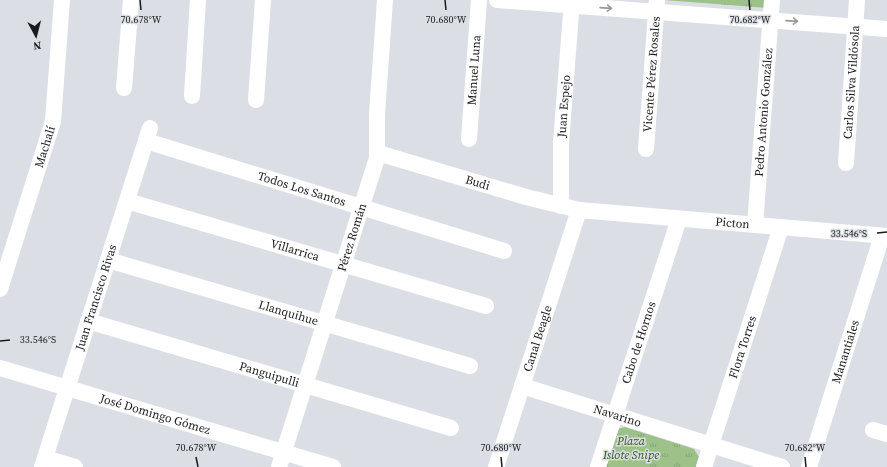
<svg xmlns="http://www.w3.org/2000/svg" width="887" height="467" viewBox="0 0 887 467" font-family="'Source Serif 4',serif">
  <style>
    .park { fill: url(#park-tufts) }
    .pitch { fill: #9cc289 }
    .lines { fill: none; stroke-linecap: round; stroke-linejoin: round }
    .minor { stroke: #fff; stroke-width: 16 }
    .oneway { stroke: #989899 }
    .ticks { fill: none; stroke: #1a1b1d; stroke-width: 1.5 }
    .labels { text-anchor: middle; stroke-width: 3; stroke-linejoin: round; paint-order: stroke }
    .street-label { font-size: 12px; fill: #1a1b1d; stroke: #dbdfe5 }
    .park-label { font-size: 12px; font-style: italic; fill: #2e5116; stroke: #dbdfe5 }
    .ticks-label { font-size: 10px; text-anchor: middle; fill: #1a1b1d; stroke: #dbdfe5; stroke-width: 3; stroke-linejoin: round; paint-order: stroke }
  </style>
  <defs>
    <pattern id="park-tufts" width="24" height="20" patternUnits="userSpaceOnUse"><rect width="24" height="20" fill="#9cc289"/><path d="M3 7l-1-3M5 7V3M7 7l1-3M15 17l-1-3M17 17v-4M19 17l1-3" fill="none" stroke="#86a676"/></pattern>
  </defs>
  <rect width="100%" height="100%" fill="#dbdfe5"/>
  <g class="park">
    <path d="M664,0h103l-1,8z"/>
    <path d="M625,427l69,22 5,8 -3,10h-90l12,-38z"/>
  </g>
  <path class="pitch" d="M629,454l9,13h-28z"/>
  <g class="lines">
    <g class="minor">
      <path d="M497,0l390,29"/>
      <path d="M124,88l7,-88"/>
      <path d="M192,96l6,-96"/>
      <path d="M256,100l7,-100"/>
      <path id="s1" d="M469,139l10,-139"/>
      <path id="s2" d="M146,141l358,110"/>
      <path id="s3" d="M646,149l11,-149"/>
      <path id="s4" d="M378,153l148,44 53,13 308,26"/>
      <path id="s5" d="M846,163l11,-163"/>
      <path id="s6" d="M127,201l359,105"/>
      <path id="s7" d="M561,206v-63l11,-143"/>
      <path id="s8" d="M755,225l17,-225"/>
      <path id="s9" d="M108,260l362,106"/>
      <path id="s10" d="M0,289l53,-168 9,-121"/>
      <path id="s11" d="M88,321l363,107"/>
      <path id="s12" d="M0,368l333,99"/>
      <path id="s13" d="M522,386l260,81"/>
      <path d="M873,430l14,4"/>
      <path d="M45,458l30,9"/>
      <path id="s14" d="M42,467l108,-339"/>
      <path id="s15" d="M279,467l98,-309v-44l8,-114"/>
      <path id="s16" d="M496,467l83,-257"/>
      <path id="s17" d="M598,467l81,-248"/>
      <path id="s18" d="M704,467l77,-240"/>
      <path id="s19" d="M809,467l73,-231"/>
    </g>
  </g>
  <defs><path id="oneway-shaft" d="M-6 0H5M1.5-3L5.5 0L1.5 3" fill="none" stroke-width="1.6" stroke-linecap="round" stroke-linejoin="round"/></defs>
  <g class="oneway">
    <use href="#oneway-shaft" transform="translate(606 8) rotate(4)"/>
    <use href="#oneway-shaft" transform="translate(792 21) rotate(4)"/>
  </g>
  <path class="ticks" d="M140,0l1,10M445,0l1,10M749,0l1,10M877,233l10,-1M0,341l10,-1M196,457l2,10M501,457l1,10M805,457l1,10"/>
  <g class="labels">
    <g class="street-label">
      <text dy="4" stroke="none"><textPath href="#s1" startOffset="69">Manuel Luna</textPath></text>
      <text dy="4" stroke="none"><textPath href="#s3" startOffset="75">Vicente Pérez Rosales</textPath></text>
      <text dy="4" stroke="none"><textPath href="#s5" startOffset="81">Carlos Silva Vildósola</textPath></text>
      <text dy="4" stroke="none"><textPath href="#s7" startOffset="100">Juan Espejo</textPath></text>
      <text dy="4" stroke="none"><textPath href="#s8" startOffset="113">Pedro Antonio González</textPath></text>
      <text dy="4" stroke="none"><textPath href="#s10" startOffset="149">Machalí</textPath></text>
      <text dy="4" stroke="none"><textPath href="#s4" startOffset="104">Budi</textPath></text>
      <text dy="4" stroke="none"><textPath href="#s2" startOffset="163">Todos Los Santos</textPath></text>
      <text dy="4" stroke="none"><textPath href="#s4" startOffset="363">Picton</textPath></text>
      <text dy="4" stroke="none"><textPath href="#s15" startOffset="241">Pérez Román</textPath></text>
      <text dy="4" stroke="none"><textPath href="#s6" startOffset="175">Villarrica</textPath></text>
      <text dy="4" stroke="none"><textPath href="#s14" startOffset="178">Juan Francisco Rivas</textPath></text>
      <text dy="4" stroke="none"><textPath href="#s9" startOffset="188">Llanquihue</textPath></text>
      <text dy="4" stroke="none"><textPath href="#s16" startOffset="135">Canal Beagle</textPath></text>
      <text dy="4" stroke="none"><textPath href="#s17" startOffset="131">Cabo de Hornos</textPath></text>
      <text dy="4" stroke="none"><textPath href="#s18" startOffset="126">Flora Torres</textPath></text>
      <text dy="4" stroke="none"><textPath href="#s19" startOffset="121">Manantiales</textPath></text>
      <text dy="4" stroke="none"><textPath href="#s11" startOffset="189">Panguipulli</textPath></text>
      <text dy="4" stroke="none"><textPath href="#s12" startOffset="162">José Domingo Gómez</textPath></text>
      <text dy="4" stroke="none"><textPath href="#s13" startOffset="100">Navarino</textPath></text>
    </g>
    <g class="park-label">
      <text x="631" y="445">Plaza<tspan x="631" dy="14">Islote Snipe</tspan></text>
    </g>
  </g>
  <g class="ticks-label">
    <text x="141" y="23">70.678°W</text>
    <text x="446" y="23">70.680°W</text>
    <text x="750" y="23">70.682°W</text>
    <text x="849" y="237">33.546°S</text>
    <text x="38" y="343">33.546°S</text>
    <text x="196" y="451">70.678°W</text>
    <text x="501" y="451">70.680°W</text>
    <text x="805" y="451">70.682°W</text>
  </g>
  <g transform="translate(36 36) rotate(173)" stroke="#dbdfe5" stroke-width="3" paint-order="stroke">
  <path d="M0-3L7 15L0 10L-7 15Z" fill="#1a1b1d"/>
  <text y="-6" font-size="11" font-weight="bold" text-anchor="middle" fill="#1a1b1d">N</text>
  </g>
</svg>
